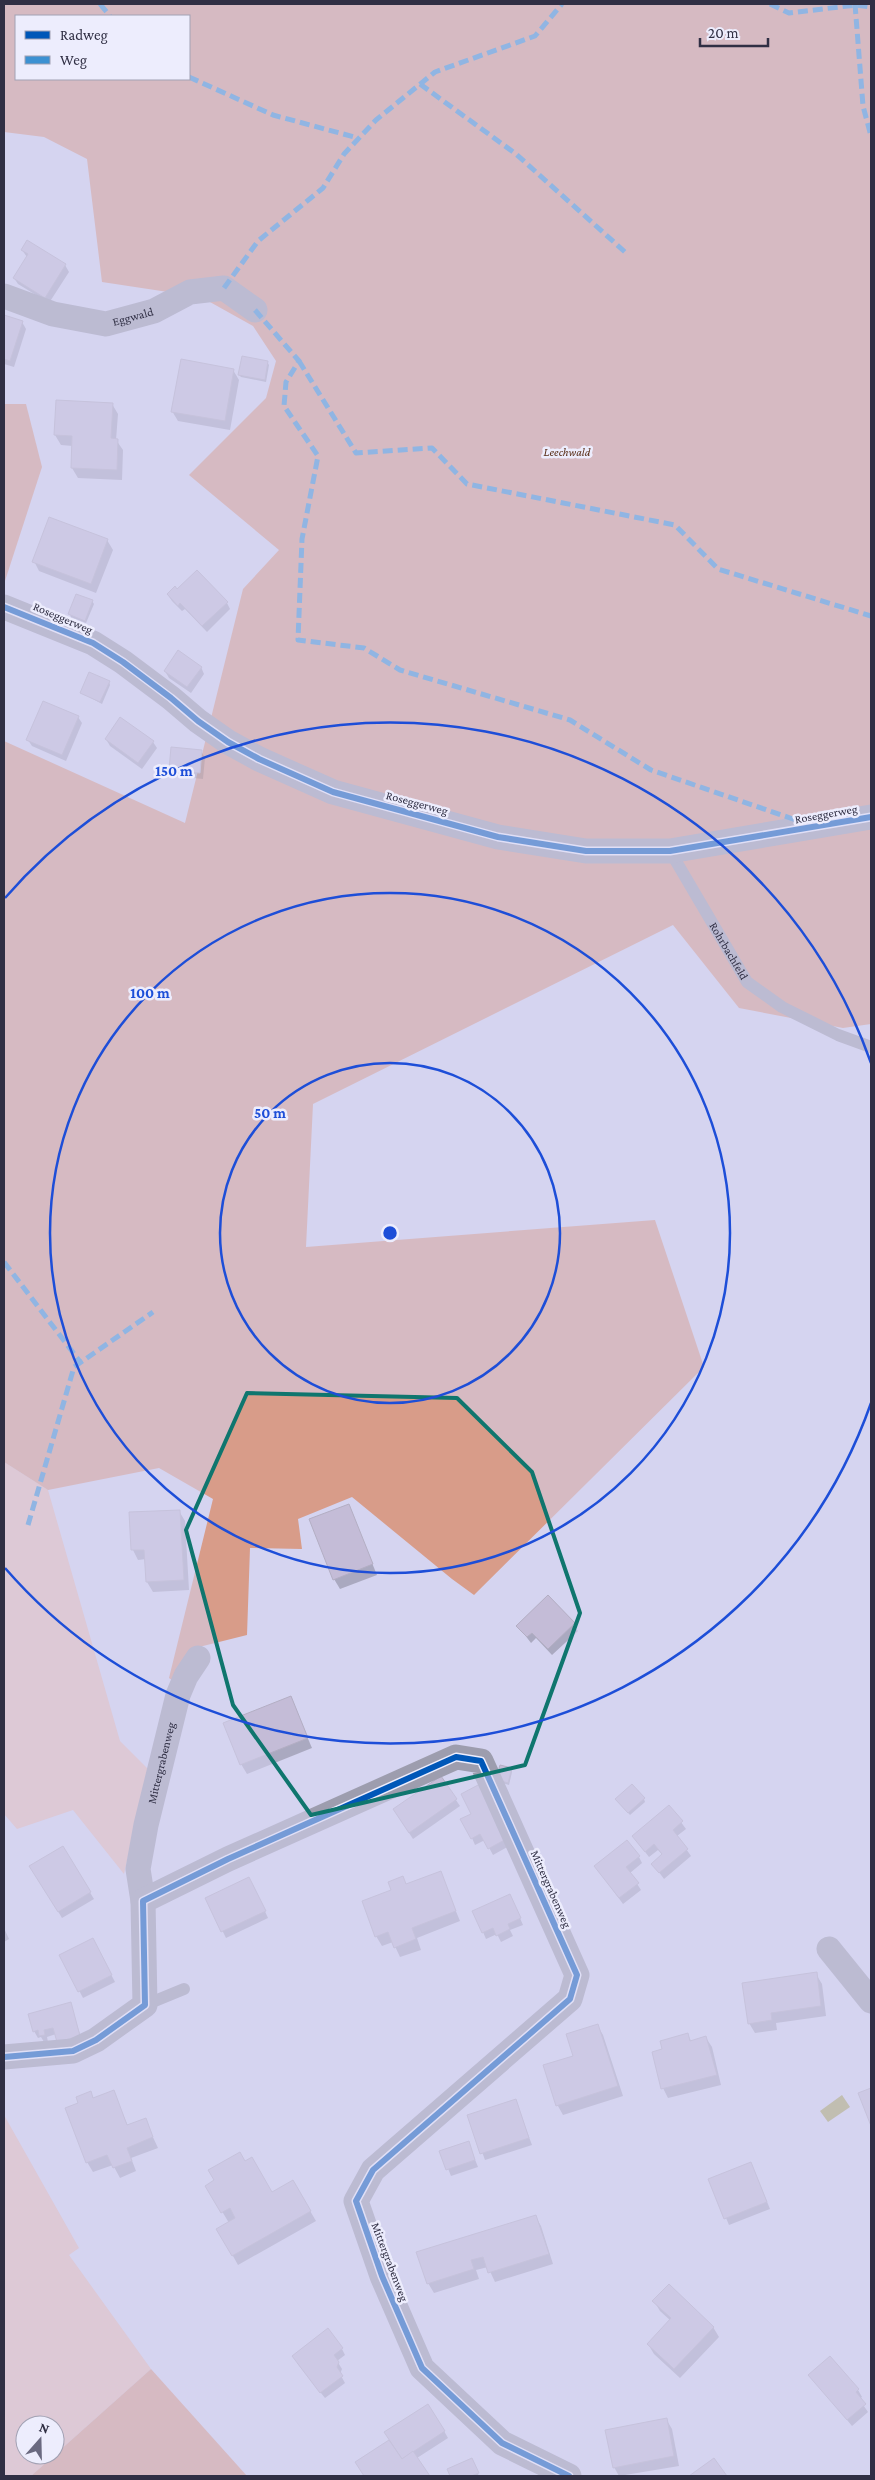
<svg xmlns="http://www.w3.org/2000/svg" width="875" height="2480" viewBox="0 0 875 2480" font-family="'Crimson Pro',serif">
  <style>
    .green { fill: #e6bcb5; fill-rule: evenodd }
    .forest { fill: #d89c89; fill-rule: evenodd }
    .water { fill: #a8a464 }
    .shadow { fill: #0003 }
    .building { fill: #c4bcd7; stroke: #b3aec3 }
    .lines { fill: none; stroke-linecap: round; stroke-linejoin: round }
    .service { stroke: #9d9dae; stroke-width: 12 }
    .minor { stroke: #9d9dae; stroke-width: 25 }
    .quiet { stroke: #3c91d2; stroke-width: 5; stroke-dasharray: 10 5; stroke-linecap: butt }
    .cycleway-casing { stroke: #ededfd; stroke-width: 9 }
    .cycleway { stroke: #0057b8; stroke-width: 6 }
    .marked { fill: none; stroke: #0f766e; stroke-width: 4; stroke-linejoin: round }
    .ring { fill: none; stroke: #1d4ed8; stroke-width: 2.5 }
    .labels { text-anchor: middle; stroke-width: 5; stroke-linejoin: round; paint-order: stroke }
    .street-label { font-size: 12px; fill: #302f44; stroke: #ededfd }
    .park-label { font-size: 12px; font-style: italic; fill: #582d16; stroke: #ededfd }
    .centre { fill: #1d4ed8; stroke: #ededfd; stroke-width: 2.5 }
    .ring-label { font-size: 15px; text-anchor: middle; font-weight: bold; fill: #1d4ed8; stroke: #ededfd; stroke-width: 5; stroke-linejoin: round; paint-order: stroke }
  </style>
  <rect width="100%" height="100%" fill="#d5d4f0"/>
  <g class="green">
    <path d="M4,1462l44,28 72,251 28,28 -24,105 -51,-64 -56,19 -13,-15z"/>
    <path d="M4,2115l75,133 -10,7 82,114 -120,107h-27zM25,2425h30v30h-30z"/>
  </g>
  <g class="forest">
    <path d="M4,4h867v1020l-28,4 -104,-20 -66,-83 -360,179 -7,143 349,-27 49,147 -230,228 -22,-16 -100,-82 -54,22 4,30 -52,-1 -3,87 -52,13 -15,38 -11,-8 44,-179 -54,-31 -111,22 -44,-28v-721l181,82 58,-234 36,-39 -90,-75 77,-77 10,-37 -23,-35 -52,-29 -99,-15 -15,-123 -43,-22 -40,-5zM16,16h173v63h-173z"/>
    <path d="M4,404h22l16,63 -38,117z"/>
    <path d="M151,2369l96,107h-216z"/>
  </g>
  <path class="water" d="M842,2095l8,12 -22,15 -8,-11z"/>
  <g class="shadow">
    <path d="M22,250l43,15 4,7 -20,31 -31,-19 -4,-6 13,-21z"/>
    <path d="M4,316l18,6 4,7 -12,38 -10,-3z"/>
    <path d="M267,362l2,3 -3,17 -25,-5 -2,-2z"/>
    <path d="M233,370l6,10 -9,50 -52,-9 -6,-10z"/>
    <path d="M112,404l6,10 -2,26 7,10 -1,30 -44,-2 -6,-10 1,-22 -12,-1 -6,-10z"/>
    <path d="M107,540l6,10 -17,43 -57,-22 -5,-10z"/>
    <path d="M177,590l50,13 3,6 -23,23 -22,-23 -3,2 -10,-10 -4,-6z"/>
    <path d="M92,601l2,3 -8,19 -15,-6 -1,-3z"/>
    <path d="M201,667l3,7 -13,19 -22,-15 -4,-7z"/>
    <path d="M109,682l1,3 -8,19 -20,-11z"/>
    <path d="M78,717l4,6 -16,38 -34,-15 -4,-6z"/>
    <path d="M106,739l47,3 4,6 -15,21 -32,-23z"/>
    <path d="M201,751l4,7 -2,21 -29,-3 -4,-7z"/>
    <path d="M348,1505l29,70 -37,14 -6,-10z"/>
    <path d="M179,1511l6,10 4,69 -36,2 -6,-10 -1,-23 -8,1 -5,-10z"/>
    <path d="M548,1597l30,34 -26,24 -16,-17 -5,5 -13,-17z"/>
    <path d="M290,1697l22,51 -65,26 -6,-10z"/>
    <path d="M511,1769l1,3 -3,13 -10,-3z"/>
    <path d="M441,1778l19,28 -47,33 -15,-23z"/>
    <path d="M644,1799l1,3 -15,13 -12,-13z"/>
    <path d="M669,1806l17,23 -9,7 14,20 -27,23 -11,-15 10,-9 -5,-5 -9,7 -16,-21z"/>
    <path d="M473,1814l38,31 -18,10 -8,-15 -10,5 -3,-7z"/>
    <path d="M62,1847l32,52 -32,19 -31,-52z"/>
    <path d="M639,1857l3,6 -12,10 11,17 -18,14 -27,-37z"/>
    <path d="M440,1873l20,48 -43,17 4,12 -21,7 -7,-15 -11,4 -6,-10 17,-45 9,-13 5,7z"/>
    <path d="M253,1885l15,33 -42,20 -19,-39z"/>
    <path d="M513,1902l10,23 -13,5 3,6 -12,6 -4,-8 -11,5 -3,-7z"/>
    <path d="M4,1928l5,11 -5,3z"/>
    <path d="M96,1946l19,36 -32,16 -22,-43z"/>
    <path d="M816,1974l6,10 4,32 -50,7 1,7 -22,3 -6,-10z"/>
    <path d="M70,2004l13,39 -21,5 -6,-14 -9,3 1,5h-4l-3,-5 -3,1 -4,-7z"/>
    <path d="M597,2025l6,10 20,61 -60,19 -5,-9 -13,-40 30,-9z"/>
    <path d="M688,2035l3,6 15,-3 6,9 9,38 -53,13 -5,-10v-38z"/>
    <path d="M113,2092l15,34 17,-6 13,28 -27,10 5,13 -16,7 -7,-13 -20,7 -6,-10 -7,-59 10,-10 4,6z"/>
    <path d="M515,2100l17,45 -47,15 -16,-44z"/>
    <path d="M468,2142l10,25 -27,9 -10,-25z"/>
    <path d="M754,2170l16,39 -41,16 -19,-45z"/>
    <path d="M293,2182l23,39 -78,44 -20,-36 11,-6 -22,-37 65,8z"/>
    <path d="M535,2216l6,10 12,38 -58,18 -7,-15 -12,3 3,9 -45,14 -6,-10z"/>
    <path d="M654,2301l59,26 6,10 -39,41 -26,-24 -6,-10 23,-23 -11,-10z"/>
    <path d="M342,2349l3,6 -8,6 5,8 -2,5 5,9 -20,15 -28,-35z"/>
    <path d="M830,2358l28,32 4,7 -3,2 9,13 -16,14 -42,-51z"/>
    <path d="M666,2419l6,10 7,37 -60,10 -5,-9z"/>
    <path d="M444,2431l4,7 -31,20 11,18h-63l-9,-13 34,-23z"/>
    <path d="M471,2459l8,17h-28l-3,-6z"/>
  </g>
  <g class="building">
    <path d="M27,240l39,24 -21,34 -32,-20 15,-24 -7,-4z"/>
    <path d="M4,315l19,6 -13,40 -6,-2z"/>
    <path d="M242,356l26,5 -3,19 -27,-5z"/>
    <path d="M181,359l53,10 -9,52 -54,-9z"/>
    <path d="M56,400l57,3 -2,35 7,1 -1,31 -46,-2 1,-32 -18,-1z"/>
    <path d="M49,517l59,22 -17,45 -59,-22z"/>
    <path d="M197,570l31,32 -26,24 -22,-23 -2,3 -11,-12 8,-8 2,3z"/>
    <path d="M76,594l17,6 -8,21 -17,-7z"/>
    <path d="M178,650l24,17 -15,20 -23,-16z"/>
    <path d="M89,672l21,9 -10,21 -20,-9z"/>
    <path d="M43,701l36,15 -17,39 -36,-15z"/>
    <path d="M120,717l34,24 -16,22 -33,-24z"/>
    <path d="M171,747l31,3 -2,23 -31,-3z"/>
    <path d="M349,1504l24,60 -40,16 -24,-61z"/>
    <path d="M180,1510l4,70 -38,2 -2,-32h-13l-2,-38z"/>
    <path d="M548,1595l27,28 -27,26 -16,-16 -5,4 -11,-11z"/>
    <path d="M291,1696l17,42 -68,27 -17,-42z"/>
    <path d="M500,1765l12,3 -4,15 -12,-4z"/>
    <path d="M441,1776l16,23 -48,34 -16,-24z"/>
    <path d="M480,1784l28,54 -20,11 -8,-15 -9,5 -11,-20 11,-5 -10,-20z"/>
    <path d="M632,1784l13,14 -17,15 -13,-14z"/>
    <path d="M669,1805l14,16 -10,9 15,19 -29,24 -8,-9 11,-10 -8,-10 -9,8 -13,-16z"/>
    <path d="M627,1840l13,16 -14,11 13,16 -20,15 -25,-32z"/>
    <path d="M63,1846l28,46 -33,20 -29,-46z"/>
    <path d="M441,1871l15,40 -44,17 4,11 -22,9 -6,-16 -13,5 -13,-36 29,-11 -3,-8 15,-6 3,8z"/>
    <path d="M249,1877l17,34 -45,21 -16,-34z"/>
    <path d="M510,1894l11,24 -13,6 2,5 -14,7 -3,-8 -11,5 -10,-22z"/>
    <path d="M93,1938l19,37 -34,17 -19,-37z"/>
    <path d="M817,1972l4,34 -50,7 1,7 -24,4 -6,-41z"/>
    <path d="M71,2002l9,34 -23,6 -4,-14 -9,2 1,5 -6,1 -1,-6 -5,2 -5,-18z"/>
    <path d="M598,2024l20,62 -62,20 -13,-41 30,-9 -7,-22z"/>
    <path d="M688,2033l2,8 16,-5 11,39 -56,14 -9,-37 10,-3 -2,-8z"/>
    <path d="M871,2088v38l-13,-33z"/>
    <path d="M114,2090l13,35 19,-7 7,19 -26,11 5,13 -19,7 -6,-13 -21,8 -21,-55 13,-5 -2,-6 15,-6 2,7z"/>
    <path d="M516,2099l13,39 -49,16 -13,-39z"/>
    <path d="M469,2141l6,19 -29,10 -7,-19z"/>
    <path d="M240,2152l5,9 7,-4 20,35 21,-12 18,31 -79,45 -16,-27 19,-11 -5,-10 -9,5 -16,-27 9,-6 -6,-10z"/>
    <path d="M751,2162l16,40 -43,17 -16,-40z"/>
    <path d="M536,2215l13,39 -61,19 -5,-16 -12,3 3,9 -47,15 -11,-32z"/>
    <path d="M669,2284l45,43 -40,42 -27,-25 24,-26 -19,-17z"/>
    <path d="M328,2328l15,20 -9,7 5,7 -2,5 6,9 -23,17 -28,-37z"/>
    <path d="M830,2356l29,33 -3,3 10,12 -19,16 -39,-45z"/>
    <path d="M428,2404l17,27 -43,28 -18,-27z"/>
    <path d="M667,2418l7,38 -61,12 -8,-38z"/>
    <path d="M389,2440l13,19 11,-8 17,25h-66l-9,-14z"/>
    <path d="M472,2458l7,15 -8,3h-21l-3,-7z"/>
    <path d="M714,2458l13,18h-38z"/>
  </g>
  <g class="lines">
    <g class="service">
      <path id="s1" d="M670,851l77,131 35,25 56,28 33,12"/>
      <path d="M145,2005l39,-16"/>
    </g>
    <g class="minor">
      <path id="s2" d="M4,296l49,18 53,10 48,-13 36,-19 34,-4 31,22"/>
      <path d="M4,607l89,36 30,19 48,36 27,23 30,21 31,17 74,33 165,45 88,14h84l201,-34"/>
      <path id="s3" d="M143,1901l-5,-32 8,-44 32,-130 8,-19 12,-18"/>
      <path d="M829,1949l42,52"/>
      <path d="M4,2057l69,-6 23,-11 49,-35 -2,-104 85,-42 228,-102 25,4 96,214 -7,24 -197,171 -17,31 26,75 40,92 80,75 67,33"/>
    </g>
    <g class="quiet">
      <path d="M100,4l10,12"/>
      <path d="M770,4l19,9 67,-8 15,2"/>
      <path d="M855,4l8,102 8,30"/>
      <path d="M189,77l84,38 85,23"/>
      <path d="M420,84l96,70 109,98"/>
      <path d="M224,288l34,-47 65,-53 21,-34 32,-34 59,-48 100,-36 27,-32"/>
      <path d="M255,310l44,51 -13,21 -2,24 34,50 -16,83 -4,101 66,8 36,22 170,50 81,50 142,49 24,2"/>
      <path d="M299,361l57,92 76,-5 35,36 208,41 43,44 153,47"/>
      <path d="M4,1262l77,101"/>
      <path d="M28,1525l46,-158 79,-55"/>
    </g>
    <defs>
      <g id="cycleway">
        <path d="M4,607l89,36 30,19 48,36 27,23 30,21 31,17 74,33 165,45 88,14h84l201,-34"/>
        <path d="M4,2057l69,-6 23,-11 49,-35 -2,-104 85,-42 228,-102 25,4 96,214 -7,24 -197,171 -17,31 26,75 40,92 80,75 67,33"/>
      </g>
    </defs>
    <use href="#cycleway" class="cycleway-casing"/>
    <use href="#cycleway" class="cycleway"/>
  </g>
  <path d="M0 0H875V2480H0ZM247,1393l210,5 75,74 48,141 -55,152 -214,50 -78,-110 -47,-175z" fill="#d5d4f0" fill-opacity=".55" fill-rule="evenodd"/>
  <path class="marked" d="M247,1393l210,5 75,74 48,141 -55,152 -214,50 -78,-110 -47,-175z"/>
  <g class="ring">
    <circle cx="390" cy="1233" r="170"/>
    <circle cx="390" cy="1233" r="340"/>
    <path d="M871 1403A510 510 0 0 1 5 1568M5 898A510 510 0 0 1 871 1063"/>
  </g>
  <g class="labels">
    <g class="street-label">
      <text dy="4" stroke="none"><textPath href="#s2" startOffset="134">Eggwald</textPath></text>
      <text transform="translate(63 618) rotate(23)" y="4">Roseggerweg</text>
      <text transform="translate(417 803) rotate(15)" y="4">Roseggerweg</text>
      <text transform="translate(826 814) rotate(-10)" y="4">Roseggerweg</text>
      <text dy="4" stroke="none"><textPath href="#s1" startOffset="116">Rohrbachfeld</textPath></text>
      <text dy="4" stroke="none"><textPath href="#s3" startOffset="141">Mittergrabenweg</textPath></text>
      <text transform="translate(551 1889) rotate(66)" y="4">Mittergrabenweg</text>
      <text transform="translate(390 2262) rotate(69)" y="4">Mittergrabenweg</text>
    </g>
    <g class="park-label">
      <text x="567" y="456">Leechwald</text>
    </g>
  </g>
  <circle cx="390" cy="1233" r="8" class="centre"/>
  <g class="ring-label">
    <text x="174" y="776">150 m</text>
    <text x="150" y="998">100 m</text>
    <text x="270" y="1118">50 m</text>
  </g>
  <rect width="875" height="2480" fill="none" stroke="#302f44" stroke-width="10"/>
  <rect x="15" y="15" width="175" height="65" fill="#ededfd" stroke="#a1a1b3"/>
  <rect x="25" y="31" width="25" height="8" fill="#0057b8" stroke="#a1a1b3"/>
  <text x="60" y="40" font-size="15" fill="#302f44">Radweg</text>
  <rect x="25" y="56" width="25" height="8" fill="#3c91d2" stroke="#a1a1b3"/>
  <text x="60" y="65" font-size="15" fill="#302f44">Weg</text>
  <g transform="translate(40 2440) rotate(20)"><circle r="24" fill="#ededfd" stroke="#a1a1b3"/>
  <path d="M0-4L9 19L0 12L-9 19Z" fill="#6a6980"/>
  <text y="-8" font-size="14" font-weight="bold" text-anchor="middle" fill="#302f44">N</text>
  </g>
  <path d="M700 38v8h68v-8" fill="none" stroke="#302f44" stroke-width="2.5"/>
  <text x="708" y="38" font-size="15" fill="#302f44" stroke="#ededfd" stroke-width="4" paint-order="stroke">20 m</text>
</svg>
